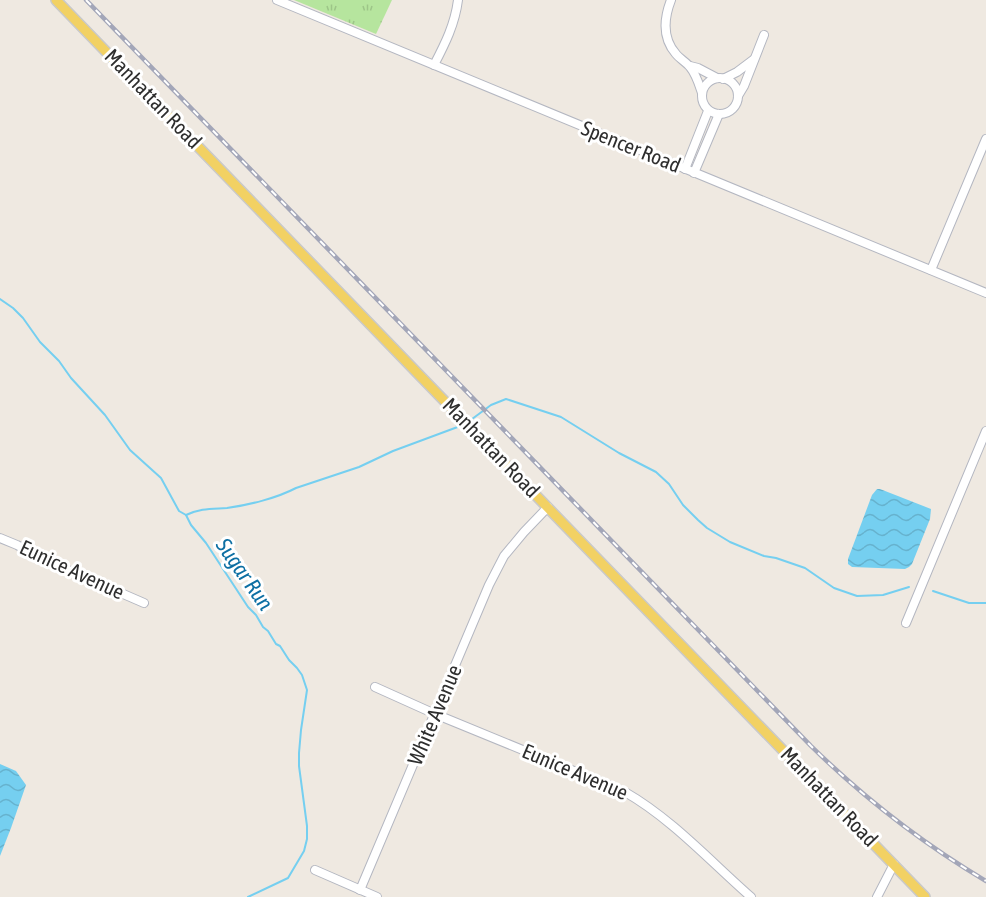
<svg xmlns="http://www.w3.org/2000/svg" width="986" height="897" viewBox="0 0 986 897" font-family="'Asap Condensed',sans-serif">
  <style>
    .grass { fill: url(#grass-tufts) }
    .water { fill: url(#water-waves) }
    .lines { fill: none; stroke-linecap: round; stroke-linejoin: round }
    .stream { stroke: #75cff0; stroke-width: 2 }
    .minor-casing { stroke: #b4b7c1; stroke-width: 10 }
    .major-casing { stroke: #c9c9c9; stroke-width: 12 }
    .minor { stroke: #fff; stroke-width: 8 }
    .major { stroke: #f2d163; stroke-width: 9 }
    .rail-casing { stroke: #a3a6b8; stroke-width: 4.5 }
    .rail { stroke: #fff; stroke-width: 2; stroke-dasharray: 7; stroke-linecap: butt }
    .labels { text-anchor: middle; stroke-width: 6; stroke-linejoin: round; paint-order: stroke }
    .street-label { font-size: 21px; fill: #2e2e2e; stroke: #fff }
    .water-label { font-size: 22px; font-style: italic; fill: #0d6fa3; stroke: #fff }
  </style>
  <defs>
    <pattern id="grass-tufts" width="24" height="20" patternUnits="userSpaceOnUse" patternTransform="scale(1.5)"><rect width="24" height="20" fill="#b6e59e"/><path d="M3 7l-1-3M5 7V3M7 7l1-3M15 17l-1-3M17 17v-4M19 17l1-3" fill="none" stroke="#9dc588"/></pattern>
    <pattern id="water-waves" width="16" height="10" patternUnits="userSpaceOnUse" patternTransform="scale(1.5)"><rect width="16" height="10" fill="#75cff0"/><path d="M0 5q4-4 8 0t8 0" fill="none" stroke="#66b2ce"/></pattern>
  </defs>
  <rect width="100%" height="100%" fill="#efe9e1"/>
  <path class="grass" d="M294,0h98l-16,34z"/>
  <g class="water">
    <path d="M877,489h3l51,20 -1,10 -18,45 -3,3 -4,2 -53,-2 -4,-3v-5l24,-64z"/>
    <path d="M0,764l16,7 10,14 -15,43 -11,28z"/>
  </g>
  <g class="lines">
    <g class="stream">
      <path d="M0,299l13,9 10,10 17,24 19,19 12,17 34,37 25,35 31,28 18,33 7,4 5,10 15,18 42,64 8,8 7,12 5,4 8,13 4,2 9,14 8,8 5,7 5,15 -6,40 -2,23v13l8,60v13l-3,12 -16,27 -40,19"/>
      <path d="M468,422l23,-17 15,-6 55,18 58,36 37,19 13,12 14,21 15,15 9,8 23,14 34,14 12,2 29,10 29,20 23,8 26,-1 26,-8"/>
      <path d="M186,515c15,-7 25,-6 41,-7 22,-3 50,-10 69,-20l63,-21 34,-16 70,-26"/>
      <path d="M933,591l36,12h17"/>
    </g>
    <defs>
      <g id="minor">
        <path d="M277,0l709,293"/>
        <path d="M671,0c-7,18 -9,38 5,54 4,5 10,8 14,13 6,7 9,17 12,26"/>
        <path d="M434,65c11,-21 21,-41 24,-65"/>
        <path d="M690,66l8,2 19,10"/>
        <circle cx="720" cy="96" r="18"/>
        <path d="M723,79l14,-7 16,-12"/>
        <path d="M738,96l6,-10 20,-51"/>
        <path d="M685,169l23,-58"/>
        <path d="M694,173l25,-59"/>
        <path d="M931,270l55,-131"/>
        <path d="M0,538l17,7 28,15 99,43"/>
        <path d="M906,623l80,-192"/>
        <path d="M375,687l60,27 190,78c47,27 85,69 126,105"/>
        <path d="M315,870l62,27"/>
        <path d="M360,890l129,-305 15,-29 20,-24 24,-25"/>
        <path d="M877,897l17,-33"/>
      </g>
      <path id="major" d="M56,0l869,897"/>
    </defs>
    <use href="#minor" class="minor-casing"/>
    <use href="#major" class="major-casing"/>
    <use href="#minor" class="minor"/>
    <use href="#major" class="major"/>
    <defs>
      <path id="rail" d="M86,0l725,746c53,52 111,97 175,135"/>
    </defs>
    <use href="#rail" class="rail-casing"/>
    <use href="#rail" class="rail"/>
  </g>
  <g class="labels">
    <g class="street-label">
      <text transform="translate(153 99) rotate(46)" y="7">Manhattan Road</text>
      <text transform="translate(631 147) rotate(22)" y="7">Spencer Road</text>
      <text transform="translate(491 448) rotate(46)" y="7">Manhattan Road</text>
      <text transform="translate(72 570) rotate(25)" y="7">Eunice Avenue</text>
      <text transform="translate(435 715) rotate(-67)" y="7">White Avenue</text>
      <text transform="translate(575 772) rotate(23)" y="7">Eunice Avenue</text>
      <text transform="translate(829 797) rotate(46)" y="7">Manhattan Road</text>
    </g>
    <g class="water-label">
      <text transform="translate(245 574) rotate(55)" y="8">Sugar Run</text>
    </g>
  </g>
</svg>
